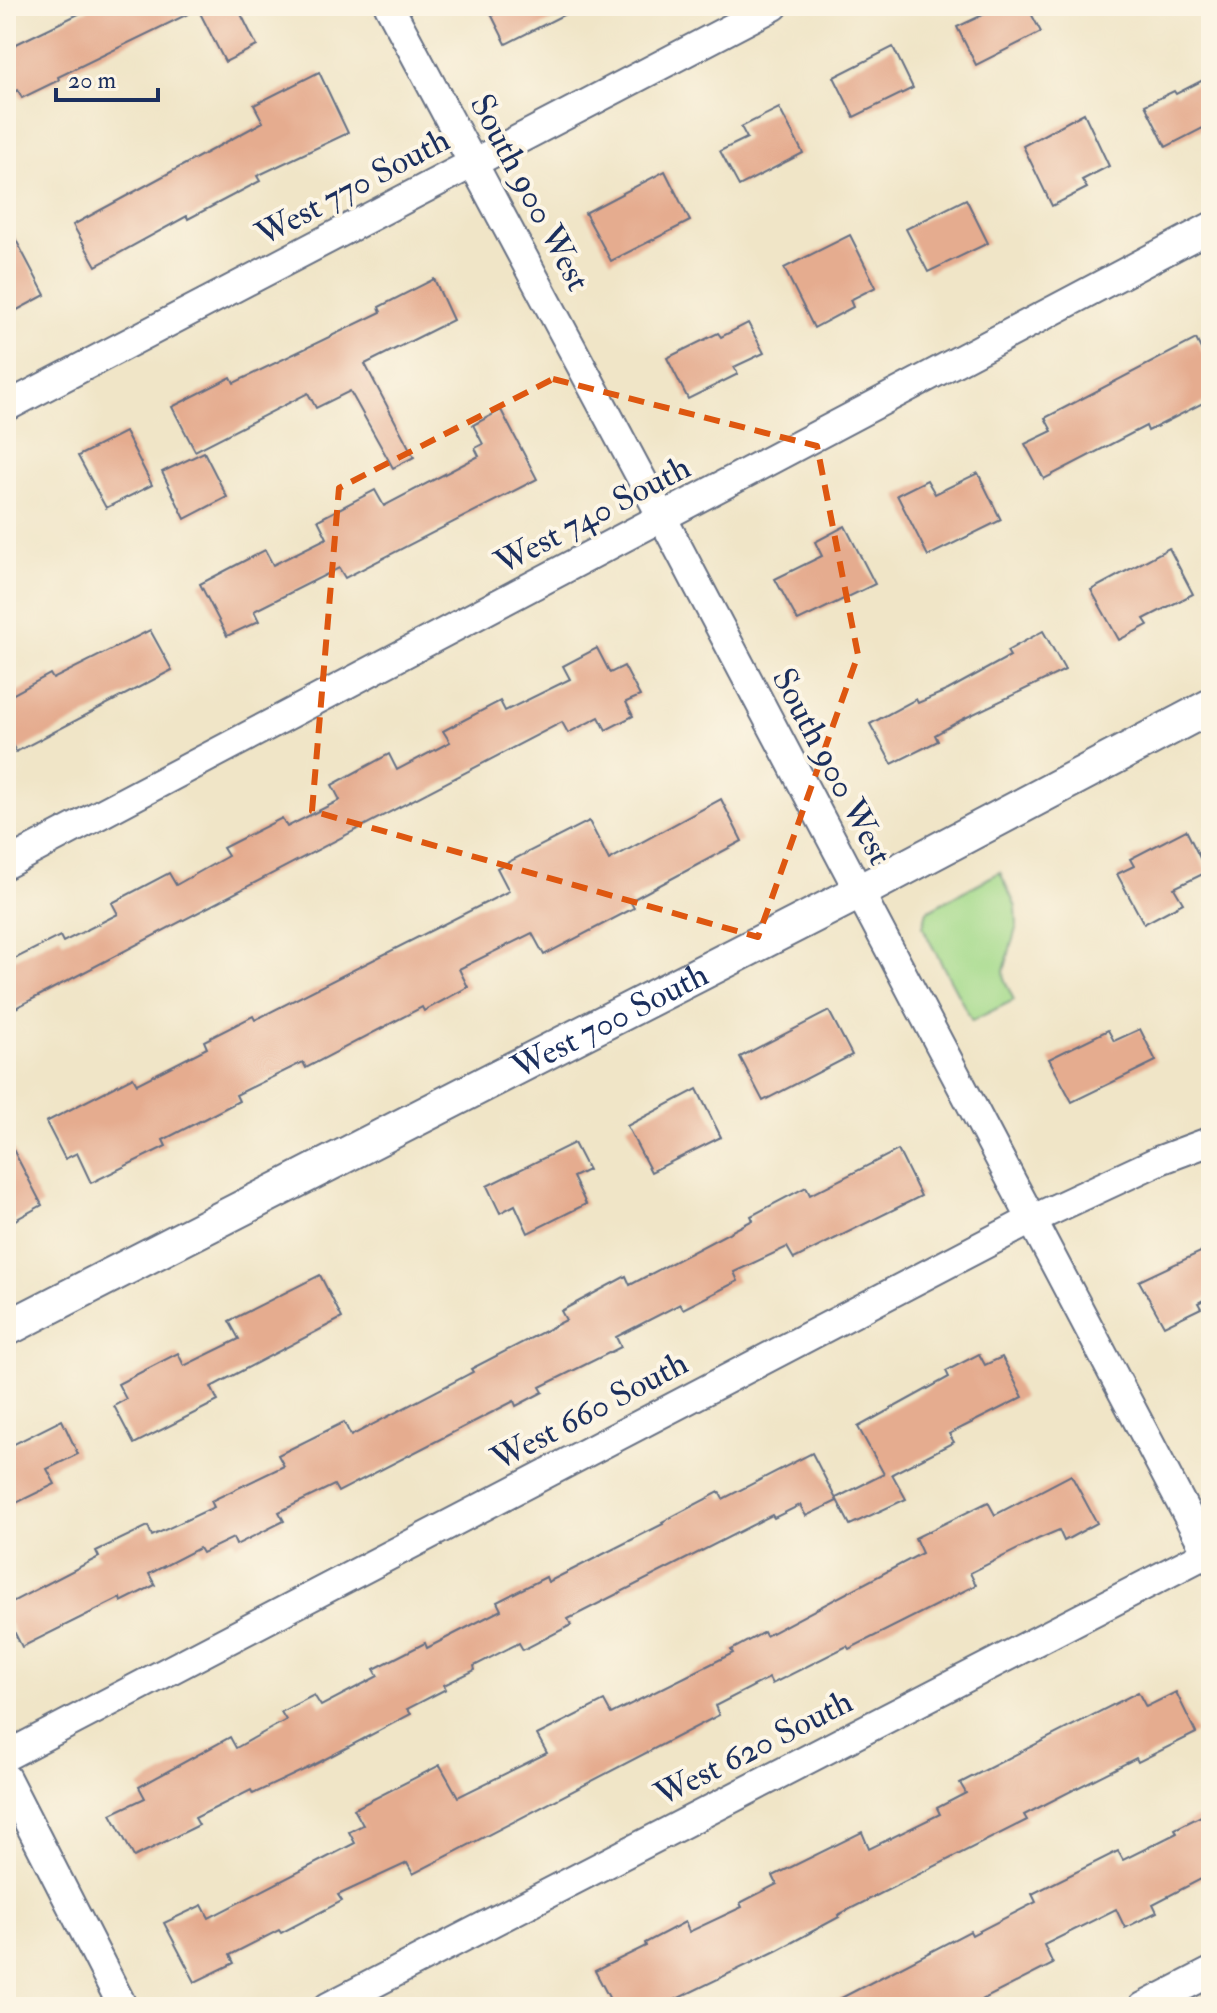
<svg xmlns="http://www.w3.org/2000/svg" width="1217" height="2013" viewBox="0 0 1217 2013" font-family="'IM FELL Double Pica',serif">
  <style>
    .green { fill: #a4da8b; stroke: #608474; stroke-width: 2 }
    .building { fill: #e5ac8f }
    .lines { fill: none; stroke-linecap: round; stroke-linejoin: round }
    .minor-casing { stroke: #666f83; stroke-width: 32 }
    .tertiary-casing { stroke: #666f83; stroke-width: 38 }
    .minor { stroke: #fff; stroke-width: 28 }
    .tertiary { stroke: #fff; stroke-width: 34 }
    .marked { fill: none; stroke: #de5710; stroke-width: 6; stroke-dasharray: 16 10; stroke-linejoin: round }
    .labels { text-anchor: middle; stroke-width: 8; stroke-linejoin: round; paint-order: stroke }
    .street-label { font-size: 34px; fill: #1b2f5e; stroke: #fcf5e5 }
  </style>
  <rect width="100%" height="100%" fill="#fcf5e5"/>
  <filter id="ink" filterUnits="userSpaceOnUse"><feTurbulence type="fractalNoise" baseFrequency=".0125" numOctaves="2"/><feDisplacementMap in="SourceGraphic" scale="16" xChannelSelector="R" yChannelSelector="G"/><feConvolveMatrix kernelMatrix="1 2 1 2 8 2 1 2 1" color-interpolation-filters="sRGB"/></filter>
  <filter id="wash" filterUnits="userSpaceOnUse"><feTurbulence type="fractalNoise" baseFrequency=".006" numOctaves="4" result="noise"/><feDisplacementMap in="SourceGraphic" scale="32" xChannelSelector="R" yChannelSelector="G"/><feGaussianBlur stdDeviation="1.8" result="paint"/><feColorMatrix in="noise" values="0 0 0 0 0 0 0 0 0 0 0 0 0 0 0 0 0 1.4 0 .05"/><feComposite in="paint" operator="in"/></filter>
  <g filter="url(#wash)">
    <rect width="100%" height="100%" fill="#f0e5c7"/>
    <path class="green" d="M1000,872l16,35 1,18 -13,46 1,10 9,19 -42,21 -45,-85 -4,-9 4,-16z"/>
    <g id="blocks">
      <g class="building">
        <path d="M95,6h142l20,40 -32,16 -27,-53 -140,68 1,3 -37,18 -4,-8 -12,6v-47z"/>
        <path d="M487,6h94l-75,38z"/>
        <path d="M983,6h44l14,26 -65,33 -19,-38 30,-14z"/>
        <path d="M893,47l20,41 -59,29 -20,-40z"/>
        <path d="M319,72l29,61 -91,43 3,5 -72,38 -1,-3 -91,50 -23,-41 190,-103 -9,-17z"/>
        <path d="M1211,76v48l-45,23 -21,-42 29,-14 2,3z"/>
        <path d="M779,108l24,45 -64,33 -19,-35 27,-13 -6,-11z"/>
        <path d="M1084,113l25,53 -27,14 5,8 -35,18 -29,-60z"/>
        <path d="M665,171l25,50 -79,40 -26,-48z"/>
        <path d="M966,199l22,44 -60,29 -22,-43z"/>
        <path d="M6,221l39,74 -39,21z"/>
        <path d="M850,235l26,52 -26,13 3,7 -39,21 -30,-60z"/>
        <path d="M434,279l19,41 -88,44 49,93 -21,11 -43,-77 -34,17 -8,-15 -113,58 -23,-44 59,-30 3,6 147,-71 -2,-5z"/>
        <path d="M748,323l16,30 -30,14 4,7 -50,25 -21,-41 51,-25 3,4z"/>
        <path d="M1196,339l15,30v30l-63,32 -2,-5 -102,53 -19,-35 27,-13 -7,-13z"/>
        <path d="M501,410l36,69 -192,99 -6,-10 -85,43 5,10 -32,15 -27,-52 65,-34 8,15 54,-27 -9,-18 57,-30 9,16 95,-50 -4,-8 8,-4 -10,-19z"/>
        <path d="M125,432l27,53 -46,23 -28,-52z"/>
        <path d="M204,452l23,45 -42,22 -23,-47z"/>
        <path d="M978,473l23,47 -73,36 -31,-61 30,-15 8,14z"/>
        <path d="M845,526l30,58 -77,37 -23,-42 47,-23 -7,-14z"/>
        <path d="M1169,548l24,46 -49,25 4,6 -29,15 -28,-50z"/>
        <path d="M150,630l22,40 -156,82 -10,-19v-35l44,-24 3,5z"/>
        <path d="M1043,631l22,39 -102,49 -28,16 3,6 -46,23 -22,-40 46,-25 2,4 30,-13 62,-34 -3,-5z"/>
        <path d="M597,648l13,25 14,-7 16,30 -14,6 7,14 -27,14 -7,-13 -31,16 -6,-11 -556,291v-50l54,-27 3,6 55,-28 -6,-11 57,-30 7,12 52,-29 -5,-8 59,-30 5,9 53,-27 -8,-15 57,-31 8,16 53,-28 -7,-11 57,-30 5,10 65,-32 -7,-13z"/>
        <path d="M721,799l21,42 -112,60 4,7 -90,47 -12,-22 -73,36 9,18 -44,24 -2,-4 -116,61 -3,-6 -67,33 3,6 -76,39 3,6 -75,37 -14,-30 -12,6 -19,-37 87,-45 4,7 70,-36 -3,-7 49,-25 2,4 254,-129 -12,-23 92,-47 20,39z"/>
        <path d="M1186,830l21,42 -33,16 9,15 -39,21 -27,-50 17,-8 -4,-7z"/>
        <path d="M829,1011l23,44 -89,46 -23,-44z"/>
        <path d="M1140,1029l16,32 -84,41 -23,-43 59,-29 6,11z"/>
        <path d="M697,1089l24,48 -70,35 -24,-46z"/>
        <path d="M6,1136l36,69 -36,20z"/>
        <path d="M574,1143l14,27 -15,7 13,27 -58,29 -13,-28 -15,8 -13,-27z"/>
        <path d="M898,1150l23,46 -127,63 -7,-12 -53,25 4,9 -55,28 -3,-5 -64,33 5,10 -81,40 3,5 -27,14 -2,-5 -176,91 -4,-7 -55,27 5,9 -48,24 -3,-7 -31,15 -3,-5 -50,26 6,11 -34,17 -1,-4 -98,49 -16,-31v-11l93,-48 -3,-6 52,-25 4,10 62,-29 -3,-6 73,-35 -6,-11 66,-33 7,14 122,-64 -2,-3 95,-49 -5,-9 65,-35 4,9 123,-65 -2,-4 55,-29 4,8z"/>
        <path d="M1211,1247v49l-13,7 3,5 -37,18 -25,-45z"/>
        <path d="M320,1275l22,43 -131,69 7,14 -84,43 -20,-38 12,-7 -8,-15 60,-31 6,13 55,-27 -10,-18z"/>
        <path d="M979,1354l6,11 17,-8 21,40 -74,37 5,8 -62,32 14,25 -56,26 -14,-27 48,-24 -26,-47 91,-50 -3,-6z"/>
        <path d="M62,1420l16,34 -31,15 8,15 -49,24v-60z"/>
        <path d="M812,1453l25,48 -31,15 -6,-11 -26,13 -2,-3 -204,104 3,6 -48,25 -4,-7 -45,23 1,4 -31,15 2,4 -39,20 4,5 -101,53 -57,27 -2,-4 -56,28 4,7 -65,32 -23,-43 34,-16 -6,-11 91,-50 6,11 50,-28 -5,-8 33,-17 7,11 57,-30 -4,-7 51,-26 2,5 74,-38 -4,-8 49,-25 2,5 115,-58 -1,-2 57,-30 4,7z"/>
        <path d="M1071,1475l26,48 -33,18 -5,-11 -21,9 -68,34 6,12 -127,64 -2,-3 -75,38 -3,-6 -54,28 4,9 -306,159 -6,-11 -69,32 4,6 -61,32 -2,-3 -49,25 4,8 -39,19 -31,-59 38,-18 7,13 146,-75 -6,-11 14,-7 -9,-16 86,-44 18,32 89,-44 -10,-18 67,-34 7,13 122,-61 -2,-3 33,-18 2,4 156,-83 -7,-15 73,-36 7,13z"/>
        <path d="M1138,1692l8,15 30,-15 20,41 -58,29 -2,-4 -112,57 3,5 -189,95 1,2 -61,33 -118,57h-46l-19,-36 51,-25 -1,-3 40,-21 4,10 53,-25 -2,-4 37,-19 -4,-8 89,-44 7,17 71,-35 -3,-6 29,-15 -6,-10z"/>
        <path d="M1211,1811v63l-58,30 4,8 -32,16 -9,-19 -72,36 9,19 -85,43h-144l146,-76 2,4 64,-33 -4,-8 86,-43 5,9 54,-27 -2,-4z"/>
      </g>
    </g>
  </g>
  <g filter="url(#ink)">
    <use href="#blocks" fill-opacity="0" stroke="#666f83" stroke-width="2"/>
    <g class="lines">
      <defs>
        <g id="minor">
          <path d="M389,6l273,511 549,1043"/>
          <path d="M6,407l768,-401"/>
          <path d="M6,864l1205,-637"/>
          <path d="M6,1756l1025,-536 129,-60 51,-19"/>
          <path d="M6,1778l117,229"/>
          <path d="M328,2007l883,-456"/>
          <path d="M1143,2007l68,-35"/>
        </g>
        <g id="tertiary">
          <path id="s1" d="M6,1329l853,-437 352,-186"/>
        </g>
      </defs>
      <use href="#minor" class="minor-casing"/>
      <use href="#tertiary" class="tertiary-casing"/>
      <use href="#minor" class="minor"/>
      <use href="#tertiary" class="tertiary"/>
    </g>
  </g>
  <path class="marked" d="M553,379l264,67 41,209 -100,282 -446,-126 27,-323z"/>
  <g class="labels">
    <g class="street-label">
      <text transform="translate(352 186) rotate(-28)" y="12">West 770 South</text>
      <text transform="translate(531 192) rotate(62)" y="12">South 900 West</text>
      <text transform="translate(592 514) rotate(-28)" y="12">West 740 South</text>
      <text transform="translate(833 766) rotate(62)" y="12">South 900 West</text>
      <text dy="12" stroke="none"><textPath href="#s1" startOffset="678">West 700 South</textPath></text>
      <text transform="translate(589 1410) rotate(-28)" y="12">West 660 South</text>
      <text transform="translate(753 1747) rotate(-27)" y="12">West 620 South</text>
    </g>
  </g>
  <rect width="1217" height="2013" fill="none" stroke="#fcf5e5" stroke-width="32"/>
  <path d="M56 88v12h102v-12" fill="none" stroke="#1b2f5e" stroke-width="4"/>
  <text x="68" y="88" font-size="24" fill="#1b2f5e" stroke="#fcf5e5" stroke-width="6" paint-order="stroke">20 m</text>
</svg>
